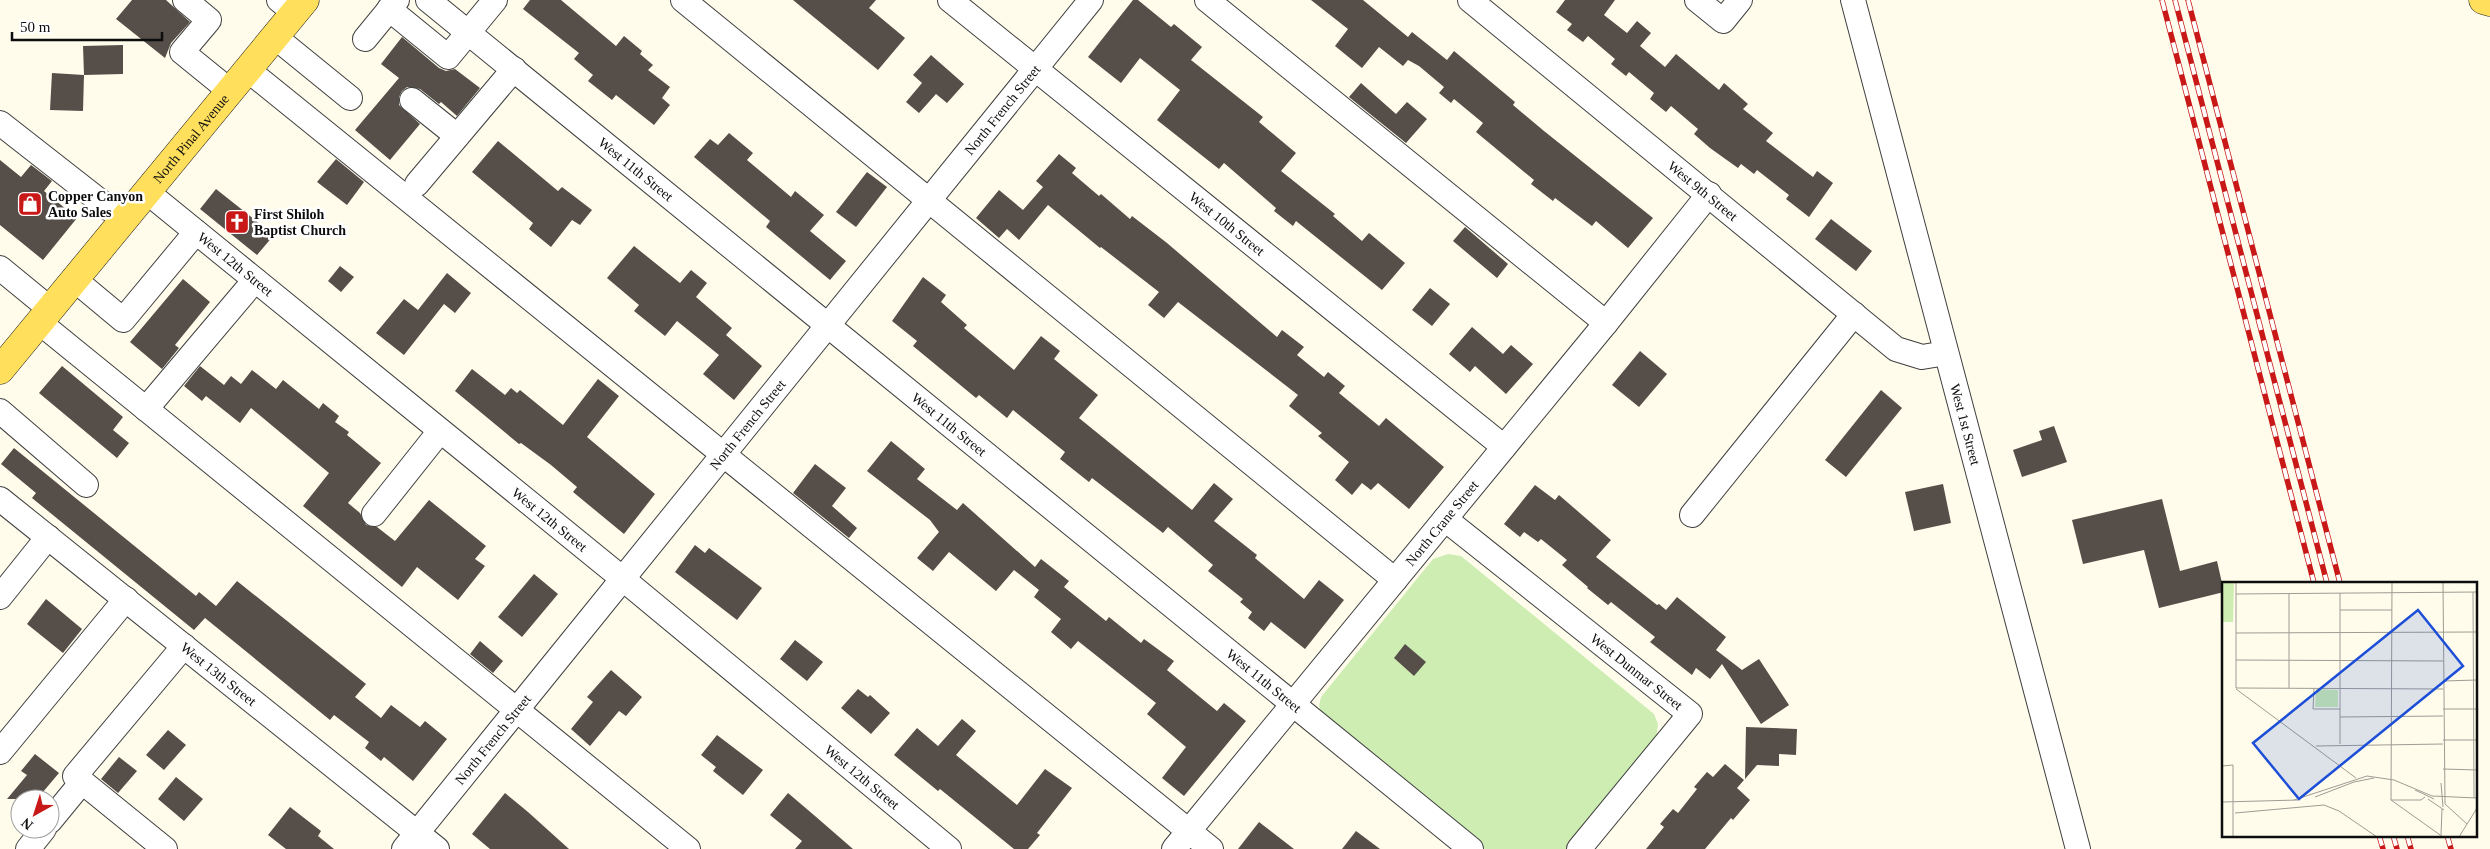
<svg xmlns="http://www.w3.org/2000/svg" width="2490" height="849" viewBox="0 0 2490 849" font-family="Georgia,serif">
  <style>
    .green { fill: #ceedb2 }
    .building { fill: #564e48 }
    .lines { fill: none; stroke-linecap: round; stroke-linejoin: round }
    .minor-casing { stroke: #404040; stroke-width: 26 }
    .major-casing { stroke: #1e1e1e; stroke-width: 29 }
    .minor { stroke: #fff; stroke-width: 24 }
    .major { stroke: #ffdf5c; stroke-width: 28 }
    .rail-casing { stroke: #c91818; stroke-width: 5.5 }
    .rail { stroke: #fff; stroke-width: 4; stroke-dasharray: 11; stroke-linecap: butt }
    .labels { text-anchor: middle; stroke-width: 5; stroke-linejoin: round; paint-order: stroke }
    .street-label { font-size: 14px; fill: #0d0d0d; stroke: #fff }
    .poi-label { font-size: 14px; font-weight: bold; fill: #0d0d0d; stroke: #fff; text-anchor: start }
    .inset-road { fill: none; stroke: #9e9c93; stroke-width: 1 }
    .view { fill: #1d4ed8; fill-opacity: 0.15; stroke: #1d4ed8; stroke-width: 2.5 }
    .inset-edge { fill: none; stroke: #0d0d0d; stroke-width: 2.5 }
  </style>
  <rect width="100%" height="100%" fill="#fffcec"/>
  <path class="green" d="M1448,554l13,2 193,158 4,10 -2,15 -90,110h-81l-162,-131 -4,-12 2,-9 112,-138z"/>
  <g class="building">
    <path d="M132,0h34l24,22 -19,21 -6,15 -49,-39z"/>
    <path d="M530,0h31l55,46 8,-10 18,15 -2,3 13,11 -5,5 22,17 -8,11 8,7 -16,20 -38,-30 -4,5 -24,-19 5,-6 -19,-16 5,-6 -56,-44z"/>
    <path d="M793,0h83l-7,8 36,30 -27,32z"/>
    <path d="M1133,0h5l33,27 3,-3 28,23 -11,13 72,57 -4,5 37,31 -15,18 54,43 -2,2 29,25 7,-8 36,30 -23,27 -86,-69 -3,5 -19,-15 2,-3 -52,-45 -5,6 -62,-49 23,-30 -40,-32 -19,25 -33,-26z"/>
    <path d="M1311,0h52l45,37 4,-5 35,28 7,-9 61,51 -2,3 31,26 109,87 -25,30 -32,-27 -4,5 -37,-28 -2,3 -22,-17 3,-4 -58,-48 7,-9 -29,-24 -3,4 -12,-10 5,-6 -25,-21 -11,-6 -5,6 -24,-19 -17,21 -27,-22 13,-17z"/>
    <path d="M1565,0h50l-11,15 23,18 10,-12 14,12 -11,13 25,21 11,-13 43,36 5,-7 24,21 -5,5 30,24 -7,8 47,36 4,-6 16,12 -24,34 -23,-18 3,-4 -32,-25 -3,4 -13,-10 -3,4 -28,-20 -16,-14 4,-5 -27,-23 -5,6 -16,-13 4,-6 -25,-21 -3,4 -15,-12 4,-5 -27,-23 -5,6 -16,-12 5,-6 -16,-12z"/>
    <path d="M402,37l37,31 7,3 9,-2 25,19 -23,28 -16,-14 -2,2 -19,-15 -13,-2 -5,4 -3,6v8l21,19 -30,36 -35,-30 44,-52 -18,-14z"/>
    <path d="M123,45v29l-39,1 -1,-29z"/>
    <path d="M931,55l33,29 -17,19 -11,-9 -17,19 -13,-11 16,-19 -9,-8z"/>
    <path d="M52,73l32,2 -1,36 -33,-1z"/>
    <path d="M1361,83l35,31 11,-12 20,17 -21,24 -57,-46z"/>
    <path d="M729,133l24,20 -6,7 44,37 4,-6 29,24 -14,16 36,30 -16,19 -64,-53 4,-6 -76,-64 16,-18 8,6z"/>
    <path d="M498,141l60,50 4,-4 30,23 -12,15 -8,-5 -21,27 -22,-18 4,-6 -61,-51z"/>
    <path d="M1059,154l17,14 -4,5 27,23 2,-2 29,25 2,-3 35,27 110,94 5,-7 22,17 -7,8 27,22 4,-5 17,14 -6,7 40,33 7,-8 58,49 -35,42 -31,-26 -7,7 -9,-7 -10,12 -17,-15 14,-18 -31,-26 4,-3 -33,-27 9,-11 -120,-93 -14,16 -16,-13 11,-13 -58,-45 -1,1 -52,-43 -29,35 -12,-11 -8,9 -23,-20 23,-28 24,20 20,-23 -7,-6z"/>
    <path d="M336,159l28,23 -17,23 -30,-23z"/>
    <path d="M0,160l21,17 10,-12 21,16 -8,10 33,27 -34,42 -43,-35z"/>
    <path d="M867,172l20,15 -31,40 -20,-15z"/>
    <path d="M216,189l58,46 -17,20 -57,-46z"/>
    <path d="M1831,219l41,32 -16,20 -41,-32z"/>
    <path d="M1465,227l43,37 -11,14 -44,-37z"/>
    <path d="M634,246l46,37 11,-13 16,13 -11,14 36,31 -6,7 36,31 -28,34 -31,-26 16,-19 -42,-34 -12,15 -31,-25 5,-6 -32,-27z"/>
    <path d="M340,266l14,11 -13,15 -13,-11z"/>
    <path d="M447,273l24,20 -16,20 -11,-9 -40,51 -28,-22 28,-34 14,11z"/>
    <path d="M923,277l23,18 -5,7 26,23 -3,3 50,42 27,-34 19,15 -6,8 44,36 -19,23 113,92 22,-27 19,16 -19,22 43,34 -2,3 49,41 15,-19 25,20 -39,49 -34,-27 -7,9 -16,-13 4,-6 -12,-10 3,-3 -35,-28 5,-6 -45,-38 -5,6 -71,-55 -3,4 -29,-23 5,-7 -52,-42 -6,8 -28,-23 -3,3 -63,-52 4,-5 -25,-20z"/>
    <path d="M183,279l27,23 -35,43 4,3 -17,21 -32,-27z"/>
    <path d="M1430,288l20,16 -18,22 -20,-16z"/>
    <path d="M1472,327l31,27 8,-9 22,19 -27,30 -31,-28 -5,6 -21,-18z"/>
    <path d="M1640,351l27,23 -28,33 -27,-22z"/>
    <path d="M62,366l61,51 -10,13 16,13 -12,15 -78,-65z"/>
    <path d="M200,366l24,19 7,-9 10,8 11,-14 24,19 7,-9 36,29 4,-6 16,13 -4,6 14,10 -2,3 34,28 -33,40 12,10 6,12 11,2 18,14 34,-41 57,46 -11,13 10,7 -27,34 -41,-33 -15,20 -99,-81 26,-33 -78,-65 -11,15 -34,-27 -4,5 -18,-15z"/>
    <path d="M472,369l33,26 6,-7 6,5 3,-3 43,35 35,-46 21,17 -32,41 68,57 -31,40 -51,-42 4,-5 -26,-22 -30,-22 -2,1 -64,-53z"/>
    <path d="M1881,390l21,18 -56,69 -21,-17z"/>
    <path d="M2054,426l13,36 -45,15 -9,-27 29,-10 -3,-9z"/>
    <path d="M891,441l34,28 -8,10 40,31 6,-7 72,64 6,-8 28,22 -5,6 42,34 3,-4 32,26 3,-4 30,22 -7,9 50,41 7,-8 22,18 -62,75 -22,-18 24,-31 -39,-33 9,-11 -78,-62 -7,8 -20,-17 10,-13 -27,-22 5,-7 -25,-20 -18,21 -47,-39 -16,19 -16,-13 22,-26 -9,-12 -63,-49z"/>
    <path d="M14,448l182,148 3,-4 17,14 21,-25 129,103 -11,13 26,21 10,-13 29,22 5,-6 22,18 -34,42 -29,-24 -3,4 -16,-13 4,-6 -35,-27 -4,5 -125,-102 -11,12 -162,-132 4,-5 -35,-29z"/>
    <path d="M815,464l31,24 -14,18 25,22 -8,10 -56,-45z"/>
    <path d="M1943,484l8,39 -37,8 -9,-39z"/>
    <path d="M1535,485l20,15 4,-5 52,45 -15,17 61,48 2,-1 7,6 11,-13 49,40 -10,13 26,20 17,-11 30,46 -28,19 -39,-60 -12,15 -14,-11 -4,7 -42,-33 5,-5 -44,-35 -3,3 -21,-17 1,-1 -26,-22 5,-5 -26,-21 -3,3 -14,-10 -4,5 -16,-13z"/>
    <path d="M2162,499l18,72 37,-10 7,31 -65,16 -15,-58 -61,14 -11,-44z"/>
    <path d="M695,545l10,8 4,-5 53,40 -25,32 -62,-48z"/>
    <path d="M534,574l24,20 -36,43 -24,-20z"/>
    <path d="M46,599l36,30 -19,24 -36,-29z"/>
    <path d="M795,640l28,22 -16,19 -27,-22z"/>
    <path d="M480,641l23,20 -10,12 -23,-19z"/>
    <path d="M1405,644l21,18 -12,14 -20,-18z"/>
    <path d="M611,670l31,27 -16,19 -7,-5 -29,35 -19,-17 22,-27 -6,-5z"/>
    <path d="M858,689l10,8 2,-2 20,18 -19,21 -30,-26z"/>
    <path d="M962,719l14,12 -20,24 61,50 28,-36 27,19 -35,45 3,2 -12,14h-14l-74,-60 -2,2 -44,-36 23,-27 21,18z"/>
    <path d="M1746,727l51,2 -1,26 -17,-1v12l-22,-1 -12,14z"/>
    <path d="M168,730l18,15 -22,25 -18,-15z"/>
    <path d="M717,735l46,35 -20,25 -30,-24 3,-4 -15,-12z"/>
    <path d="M35,754l24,19 -22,26h-30l20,-24 -6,-4z"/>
    <path d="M119,757l18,14 -19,22 -17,-14z"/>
    <path d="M1725,764l19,16 -7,8 13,12 -17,20 -2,-2 -26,31h-59l18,-22 -4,-3 13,-15 5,4 19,-24 -3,-2 13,-15 6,5z"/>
    <path d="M176,777l27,22 -19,22 -26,-22z"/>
    <path d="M505,793l23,19 41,37h-79l-18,-15z"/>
    <path d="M788,793l27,23 38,33h-58l7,-8 -32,-26z"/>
    <path d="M290,807l31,24 -3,5 16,13h-48l-18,-14z"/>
    <path d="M1259,822l35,27h-56z"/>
    <path d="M1356,831l24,18h-38z"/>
  </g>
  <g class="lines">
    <defs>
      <g id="minor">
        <path d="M185,0l24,20 -27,32 48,39"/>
        <path d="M279,0l16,13"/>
        <path id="s1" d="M428,0l1043,849"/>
        <path d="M683,0l712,580"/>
        <path id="s2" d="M950,0l554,447"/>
        <path d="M1207,0l399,323"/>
        <path id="s3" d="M1470,0l426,349 26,8 24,-4"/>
        <path d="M1697,0l26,21 17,-21"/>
        <path id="s4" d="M1853,0l225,849"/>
        <path d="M389,9l59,48 47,-57"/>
        <path d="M275,37l75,61"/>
        <path d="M365,39l32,-39"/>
        <path d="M248,70l963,779"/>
        <path d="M412,100l45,36"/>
        <path d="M0,123l124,97"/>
        <path d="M417,184l97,-115"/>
        <path id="s5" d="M147,192l476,387 326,270"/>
        <path d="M0,268l50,41"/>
        <path d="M75,280l48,40 73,-88"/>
        <path d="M39,322l649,527"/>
        <path d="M146,409l109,-129"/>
        <path d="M0,411l86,74"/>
        <path id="s6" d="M0,499l437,350"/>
        <path d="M374,514l66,-83"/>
        <path d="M1692,515l162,-201"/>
        <path id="s7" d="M1445,519l245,195 -111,135"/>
        <path d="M0,597l48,-60"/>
        <path d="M0,752l126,-153"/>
        <path d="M50,821l32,-39"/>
        <path d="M28,849l16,-20"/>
        <path d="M165,849l-90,-73 109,-130"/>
        <path id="s8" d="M404,849l687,-849"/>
        <path id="s9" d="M1174,849l432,-526 103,-129"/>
      </g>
      <g id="major">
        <path d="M2483,0l7,2"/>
        <path id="s10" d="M0,370l305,-370"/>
      </g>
    </defs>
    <use href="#minor" class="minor-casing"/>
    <use href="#major" class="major-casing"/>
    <use href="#minor" class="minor"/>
    <use href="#major" class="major"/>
    <defs>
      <g id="rail">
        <path d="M2162,0l152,583"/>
        <path d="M2175,0l152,583"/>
        <path d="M2188,0l152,583"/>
        <path d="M2379,835l4,14"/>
        <path d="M2393,835l4,14"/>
        <path d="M2407,835l4,14"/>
        <path d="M2447,835l4,14"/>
      </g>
    </defs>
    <use href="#rail" class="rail-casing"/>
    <use href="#rail" class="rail"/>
  </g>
  <defs>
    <symbol id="shop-square" viewBox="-11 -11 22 22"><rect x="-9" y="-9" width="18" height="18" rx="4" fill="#c91818" stroke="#fff"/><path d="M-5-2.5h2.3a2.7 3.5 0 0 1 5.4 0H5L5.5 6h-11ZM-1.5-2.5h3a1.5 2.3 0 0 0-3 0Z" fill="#fff"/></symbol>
    <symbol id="church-square" viewBox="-11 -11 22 22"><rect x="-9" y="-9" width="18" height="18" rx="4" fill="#c91818" stroke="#fff"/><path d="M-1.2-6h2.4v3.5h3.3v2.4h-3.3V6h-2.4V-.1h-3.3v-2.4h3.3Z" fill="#fff"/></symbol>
  </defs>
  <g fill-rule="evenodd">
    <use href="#shop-square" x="16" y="190" width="28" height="28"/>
    <use href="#church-square" x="223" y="208" width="28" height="28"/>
  </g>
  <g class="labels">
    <g class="street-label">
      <text dy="5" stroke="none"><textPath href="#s8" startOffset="951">North French Street</textPath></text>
      <text dy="5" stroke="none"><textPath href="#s10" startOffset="300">North Pinal Avenue</textPath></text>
      <text dy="5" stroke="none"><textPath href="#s1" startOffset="268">West 11th Street</textPath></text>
      <text dy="5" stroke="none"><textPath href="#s3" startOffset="301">West 9th Street</textPath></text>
      <text dy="5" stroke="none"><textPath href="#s2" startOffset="356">West 10th Street</textPath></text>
      <text dy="5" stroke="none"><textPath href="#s5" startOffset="114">West 12th Street</textPath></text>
      <text dy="5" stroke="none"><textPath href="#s8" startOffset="546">North French Street</textPath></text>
      <text dy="5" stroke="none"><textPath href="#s1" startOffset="672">West 11th Street</textPath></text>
      <text dy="5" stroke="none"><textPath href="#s4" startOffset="439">West 1st Street</textPath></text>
      <text dy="5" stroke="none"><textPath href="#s5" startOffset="519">West 12th Street</textPath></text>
      <text dy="5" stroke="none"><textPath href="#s9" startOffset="422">North Crane Street</textPath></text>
      <text dy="5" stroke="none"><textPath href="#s7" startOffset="245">West Dunmar Street</textPath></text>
      <text dy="5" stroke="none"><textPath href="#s6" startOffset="280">West 13th Street</textPath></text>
      <text dy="5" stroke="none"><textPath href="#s1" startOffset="1078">West 11th Street</textPath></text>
      <text dy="5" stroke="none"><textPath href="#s8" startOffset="141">North French Street</textPath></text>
      <text dy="5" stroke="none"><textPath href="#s5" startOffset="924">West 12th Street</textPath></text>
    </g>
    <g class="poi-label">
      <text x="48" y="201">Copper Canyon<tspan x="48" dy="16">Auto Sales</tspan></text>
      <text x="254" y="219">First Shiloh<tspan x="254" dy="16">Baptist Church</tspan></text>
    </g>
  </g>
  <g transform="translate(2222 582)">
    <rect width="255" height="255" fill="#fffcec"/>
    <path d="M0,0h12l-1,40h-11zM94,107l22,1v17h-23z" fill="#ceedb2"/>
    <path class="inset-road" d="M14,0v106M221,0l2,222 22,20M251,10l1,206M14,12l241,-2M118,28h52M14,51l241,-1M14,78l207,1M221,99l34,-1M14,106l207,1M67,106v-94M92,106l-1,21h27M14,107l120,89M221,127h34M118,135l103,-1M221,158h34M118,162v-151M94,164l127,-2M0,184l11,-1v72M221,187l34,1M219,201l2,24M193,208l19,9M93,215l39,-15 20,-4M206,217l16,11M72,218l73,-24 27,4 38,16 45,2M169,218l1,-218M169,218l52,37M169,218h30l4,-3M0,220l76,-2M13,231l89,-8 15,6 38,26M219,253l1,-26M237,255l18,-29"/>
    <path class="view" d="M196,28l45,56 -164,133 -46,-56z"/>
    <rect width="255" height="255" class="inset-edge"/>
  </g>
  <g transform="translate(35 814) rotate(219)"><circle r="24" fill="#ffffff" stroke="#9e9e9e"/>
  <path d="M0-4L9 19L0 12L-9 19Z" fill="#c91818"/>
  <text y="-8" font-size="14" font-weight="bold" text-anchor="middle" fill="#0d0d0d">N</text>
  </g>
  <path d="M12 32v8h150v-8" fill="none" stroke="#0d0d0d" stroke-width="2.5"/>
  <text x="20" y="32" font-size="15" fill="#0d0d0d" stroke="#ffffff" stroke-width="4" paint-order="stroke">50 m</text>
</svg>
